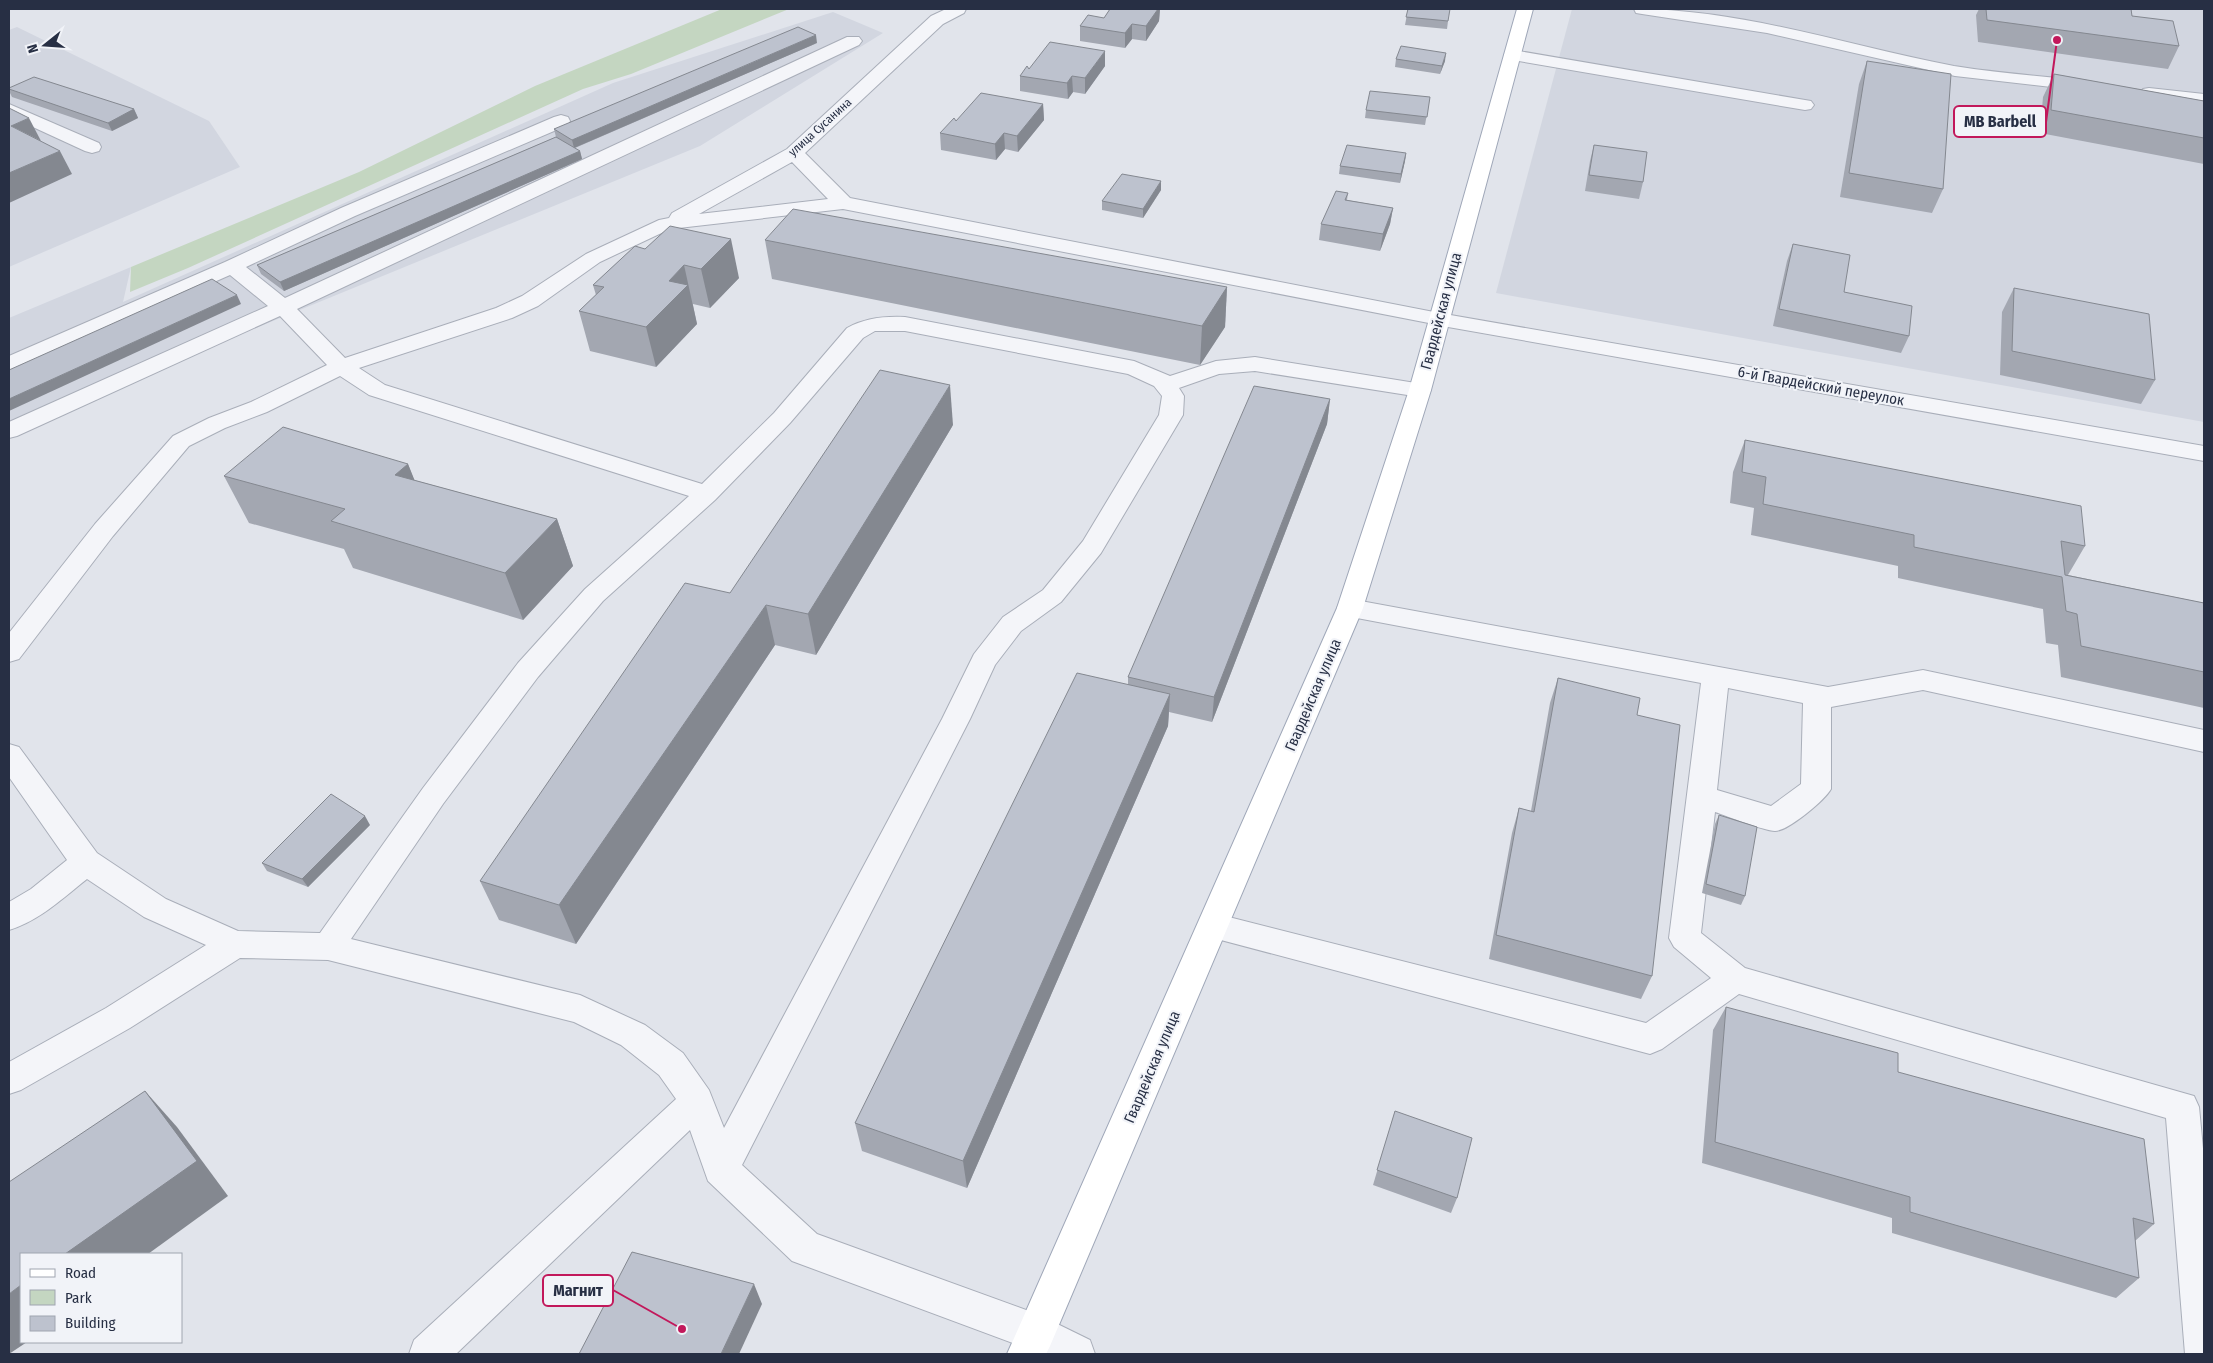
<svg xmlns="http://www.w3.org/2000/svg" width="2213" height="1363" viewBox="0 0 2213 1363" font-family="'Fira Sans Condensed',sans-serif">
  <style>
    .built { fill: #d2d6e0 }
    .green { fill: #c4d6c1 }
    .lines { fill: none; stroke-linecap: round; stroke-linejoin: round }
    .lane-casing { stroke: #a9aeb9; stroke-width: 2 }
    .street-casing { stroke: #a9aeb9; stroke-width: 2 }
    .primary-casing { stroke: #9fa7b8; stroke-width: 2 }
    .lane { fill: #f4f5f9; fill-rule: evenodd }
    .street { fill: #f4f5f9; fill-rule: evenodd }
    .primary { fill: #fff; fill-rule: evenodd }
    .wall { fill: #a3a7b1 }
    .shaded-wall { fill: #848890 }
    .building { fill: #bdc2ce; stroke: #848890 }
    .labels { text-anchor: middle; stroke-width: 4; stroke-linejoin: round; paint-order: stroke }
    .far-street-label { font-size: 12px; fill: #272f44; stroke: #f1f3f8 }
    .street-label { font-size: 15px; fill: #272f44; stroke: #f1f3f8 }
    .leader { fill: none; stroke: #c2185b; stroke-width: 2 }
    .callout-dot { fill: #c2185b; stroke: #f1f3f8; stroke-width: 2 }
    .callout { fill: #f1f3f8; stroke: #c2185b; stroke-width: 2 }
    .callout-label { font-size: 16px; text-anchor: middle; font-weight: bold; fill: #272f44 }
  </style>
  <rect width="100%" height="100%" fill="#e1e4eb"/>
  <g class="built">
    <path d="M1572,9h632v413l-708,-129z"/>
    <path d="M833,12l50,21 -183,113 -691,283v-111l122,-51 -8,35 490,-219z"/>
    <path d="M17,27l192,94 31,46 -231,100v-237z"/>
  </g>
  <path class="green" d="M722,9h67l-158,65 -48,15 -395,179 -58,24 1,-25 228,-95 176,-86z"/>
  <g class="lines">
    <defs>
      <g id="lane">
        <path d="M946,9h20l-2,4 -21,11 -138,129 45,45 589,115 8,1 3,5 -3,5 -8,1 -596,-116 -173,20 -70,33 -62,44 -26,12 -153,50 26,17 317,99 72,-71 73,-85c18,-10 37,-12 58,-11l229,44 36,15 46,-15 39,-4 173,28 3,5 -3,5 -8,2 -165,-26 -36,3 -40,14 5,8 -1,19 -82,138 -40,49 -40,29 -26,34 -25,54 -228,446 75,69 220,80 13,6 6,13 -6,13 -13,6 -245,-91 -84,-80 -18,-51 -234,224h-47l5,-14 262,-241 -17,-24 -38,-30 -47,-23 -246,-62 -88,-2 -110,70 -109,62 -12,4v-32l97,-54 100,-63 -62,-28 -57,-38c-24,19 -48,42 -78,51v-28l22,-13 36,-29 -58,-83v-33l10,3 78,106 69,46 72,32 82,2 103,-145 95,-125 67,-74 104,-93 -320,-101 -29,-19 -73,36 -42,16 -36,18 -76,90 -94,123 -10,3v-29l86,-109 78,-88 36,-18 42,-16 76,-37 -47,-49 -263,120 -8,2v-16l259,-116 -38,-31 -213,94 -8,2v-15l216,-94 116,-54 213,-91 7,-2 7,2 2,4 -2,4 -213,91 -109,51 39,31 562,-261h12l3,4 -3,4 -562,264 48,49 151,-50 26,-12 64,-42 73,-34 10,-2 3,-5 115,-64 144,-133zM792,162l36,37 -129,15zM875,331h30l223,43 26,12 8,10 -3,19 -76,126 -40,49 -40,27 -29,37 -32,65 -218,409 -15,-38 -26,-37 -38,-28 -65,-30 -229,-56 92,-135 95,-127 65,-76 112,-101 75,-77 73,-85z"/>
        <path d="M1634,9c110,0 213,37 320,57 43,7 88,10 132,15l6,1 3,4 -3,4 -6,1 -131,-15 -188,-43 -125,-19 -6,-1z"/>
        <path d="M1513,50l292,50 6,1 3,4 -3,4 -6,1 -298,-51 -3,-4 3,-4z"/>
        <path d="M2149,88l55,6v10l-61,-7 -3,-4 3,-4z"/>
        <path d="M9,104l90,39 2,4 -2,4 -7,2 -7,-2 -76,-35z"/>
        <path d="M1350,599l478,88 95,-17 281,60v22l-281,-62 -92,17v82c-6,11 -43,42 -56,42 -10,0 -48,-15 -60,-19l-14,121 44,35 449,128 5,11 5,52v195h-19l-19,-236 -427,-124 -77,55 -12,5 -448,-119 -5,-9 5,-9 11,-4 433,110 65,-45 -37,-31 -5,-9 32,-255 -360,-68 -4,-7 4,-7zM1728,688l75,15 -2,81 -30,22 -54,-16z"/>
      </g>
      <g id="street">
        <path d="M1439,313l765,133v15l-773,-137 -3,-5 3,-5z"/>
        <path d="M1037,1314l53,26 5,14h-57l-14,-8 -6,-13 6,-13z"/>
      </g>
      <path id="primary" d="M1517,9h16l-102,381 -68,218 -313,738 -4,8h-39l330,-746 72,-218z"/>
    </defs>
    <use href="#lane" class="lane-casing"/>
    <use href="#street" class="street-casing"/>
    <use href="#primary" class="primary-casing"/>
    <use href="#lane" class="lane"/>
    <use href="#street" class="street"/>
    <use href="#primary" class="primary"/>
  </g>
  <g class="wall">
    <path d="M1110,9h50l-1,12 -13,20 -14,-2 -7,9 -45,-7v-15l24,-8z"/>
    <path d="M1408,9l40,12 -1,8 -42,-4z"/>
    <path d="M1979,9h152l1,7 47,30 -11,23 -190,-27 -2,-27z"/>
    <path d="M817,43l-242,105 5,3 2,8 -298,132 -23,-17 -4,-9 299,-128 -2,-8z"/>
    <path d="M1396,59l49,2 -5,13 -45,-7z"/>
    <path d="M1867,61l76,128 -11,24 -92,-16 19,-113z"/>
    <path d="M1105,66l-20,28 -12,-2 -5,7 -48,-8v-15l9,-7z"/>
    <path d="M2054,74l150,27v63l-164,-31 3,-36z"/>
    <path d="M9,88l125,21 4,9 -26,13 -100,-34 -3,-6z"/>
    <path d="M1430,97l-5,28 -60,-7 1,-8z"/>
    <path d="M1043,104l1,16 -26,32 -13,-3 -9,11 -55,-10 -1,-17 16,-12z"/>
    <path d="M1594,145l49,37 -4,17 -54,-8 5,-30z"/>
    <path d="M1406,153l-1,8 -5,22 -61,-9 1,-8z"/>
    <path d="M1161,190l-18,28 -41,-8v-9z"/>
    <path d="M1348,193l-1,7 46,8 -3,16 -10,27 -61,-11 2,-16z"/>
    <path d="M765,240l462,47 -2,40 -25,38 -428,-86z"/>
    <path d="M1793,244l51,48 65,44 -8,17 -128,-27 14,-65z"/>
    <path d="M635,246l104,32 -29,30 -17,-4v1l4,19 -41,43 -66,-16 -11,-40 17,-16 -3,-10z"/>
    <path d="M2014,288l141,92 -14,24 -141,-29 2,-63z"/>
    <path d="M1330,399l-3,25 -115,298 -43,-10 -1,14 -201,462 -105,-37 -7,-28 273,-438v-8z"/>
    <path d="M953,425l-137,230 -41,-10 -199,299 -77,-24 -19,-39 250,-288z"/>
    <path d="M1745,440l340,106 -17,29 136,28v105l-143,-31 -3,-32 -12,-2 -3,-34 -145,-31v-12l-147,-31 3,-27 -24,-5 3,-31z"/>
    <path d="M408,464l6,16 143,39 16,47 -50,54 -170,-52 -9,-19 -95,-26 -25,-47z"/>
    <path d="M1558,678l79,37 15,261 -11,23 -152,-40 23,-126 7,-25 12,3 19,-108z"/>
    <path d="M1719,815l26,81 -4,9 -39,-12 13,-69z"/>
    <path d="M370,825l-62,62 -41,-16 -5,-8z"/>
    <path d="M1726,1007l172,65 256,152 -19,17 4,37 -23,20 -224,-65v-15l-190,-55 11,-133z"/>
    <path d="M1395,1111l62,87 -6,15 -78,-28z"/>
  </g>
  <g class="shaded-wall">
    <path d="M1158,9h2l-1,12 -13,20v-15z"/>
    <path d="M1132,24v15l-7,9v-15z"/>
    <path d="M816,35l1,8 -243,105 -2,-8z"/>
    <path d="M1105,51v15l-20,28v-16z"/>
    <path d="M1446,53l-1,8 -5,13 2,-8z"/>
    <path d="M1072,76l1,16 -5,7 -1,-16z"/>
    <path d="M1043,104l1,16 -26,32 -1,-16z"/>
    <path d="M134,109l4,9 -26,13 -4,-8z"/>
    <path d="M29,118l12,23 -30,-15z"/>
    <path d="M1004,133l1,16 -9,11 -1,-16z"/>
    <path d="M60,151l12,23 -63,29v-30z"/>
    <path d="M580,151l2,8 -298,132 -4,-9z"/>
    <path d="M1406,153l-1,8 -5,22 1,-9z"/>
    <path d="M1161,181v9l-18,28v-9z"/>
    <path d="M1393,208l-3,16 -10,27 3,-17z"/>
    <path d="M731,239l8,39 -29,30 -9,-39z"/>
    <path d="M684,265l13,59 -41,43 -10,-40 23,-46z"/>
    <path d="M1227,287l-2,40 -25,38 2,-39z"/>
    <path d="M237,295l4,9 -232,107v-12z"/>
    <path d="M950,385l3,40 -137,230 -8,-41z"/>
    <path d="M1330,399l-3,25 -115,298 2,-25z"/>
    <path d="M408,464l19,47 -32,-36z"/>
    <path d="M557,519l16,47 -50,54 -18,-47z"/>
    <path d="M766,605l9,40 -199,299 -17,-39z"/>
    <path d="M1170,694l-2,32 -201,462 -4,-27z"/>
    <path d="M365,816l5,9 -62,62 -6,-8z"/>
    <path d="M145,1091l32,36 51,69 -80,58h-83z"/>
    <path d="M754,1284l8,20 -23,50h-18z"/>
    <path d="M21,1285v57h6l-18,12v-60z"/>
  </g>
  <g class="building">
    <path d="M1110,9h48l-12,17 -14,-2 -7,9 -45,-7 8,-11 16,3z"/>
    <path d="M1408,9h42l-2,12 -42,-4z"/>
    <path d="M1986,9h145l1,7 41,5 6,25 -192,-26z"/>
    <path d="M798,27l18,8 -244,105 -18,-11z"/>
    <path d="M1050,42l55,9 -20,27 -13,-2 -5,7 -47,-7 7,-10 2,3z"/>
    <path d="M1401,46l45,7 -4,13 -46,-7z"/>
    <path d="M1867,61l84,13 -8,115 -94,-16z"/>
    <path d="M2054,74l150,27v37l-153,-28z"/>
    <path d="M34,77l100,32 -26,14 -99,-34v-1z"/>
    <path d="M1370,91l60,6 -3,20 -61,-7z"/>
    <path d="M981,93l62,11 -26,32 -13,-3 -9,11 -55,-11 14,-15 2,3z"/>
    <path d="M9,108l20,10 -18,8 49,25 -51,22z"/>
    <path d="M556,137l24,14 -300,131 -23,-17z"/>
    <path d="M1347,145l59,8 -5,21 -61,-8z"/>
    <path d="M1594,145l53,7 -4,30 -54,-7z"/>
    <path d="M1122,174l39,7 -18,28 -41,-8z"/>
    <path d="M1336,191l12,2 -3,7 48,8 -10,26 -62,-10z"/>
    <path d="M793,209l434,78 -25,39 -437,-86z"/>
    <path d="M670,226l61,13 -30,30 -17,-4 -15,16 19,4 -42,42 -67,-16 25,-24 -11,-2 42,-39 10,3z"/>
    <path d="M1793,244l57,11 -6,37 68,14 -3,30 -130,-27z"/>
    <path d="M212,279l25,16 -228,104v-29z"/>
    <path d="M2014,288l135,26 6,66 -143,-29z"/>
    <path d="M880,370l70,15 -142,229 -42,-9 -207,300 -79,-24 205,-298 45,10z"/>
    <path d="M1254,386l76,13 -116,298 -86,-20z"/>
    <path d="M283,427l125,37 -13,11 162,44 -52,54 -174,-52 14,-12 -121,-33z"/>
    <path d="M1745,440l336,66 4,40 -24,-5 4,34 139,28v69l-123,-26 -4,-32 -11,-3 -4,-34 -148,-30v-12l-151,-31 3,-27 -24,-5z"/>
    <path d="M1077,673l93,21 -207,467 -108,-38z"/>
    <path d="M1558,678l82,20 -3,17 43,10 -28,251 -156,-41 23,-127 15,4z"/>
    <path d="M331,794l34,22 -63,63 -40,-16z"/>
    <path d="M1719,815l38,12 -12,69 -39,-12z"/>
    <path d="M1726,1007l172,46v19l246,67 10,85 -21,-6 6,60 -229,-66v-15l-195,-55z"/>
    <path d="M145,1091l52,70 -132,93h-44v31l-12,9v-112z"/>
    <path d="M1395,1111l77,27 -15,60 -80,-28z"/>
    <path d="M632,1252l122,32 -33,70h-142z"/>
  </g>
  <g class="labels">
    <g class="far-street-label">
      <text transform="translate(820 127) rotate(-42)" y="4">улица Сусанина</text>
    </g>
    <g class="street-label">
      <text transform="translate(1441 311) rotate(-75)" y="5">Гвардейская улица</text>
      <text transform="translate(1821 386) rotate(10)" y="5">6-й Гвардейский переулок</text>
      <text transform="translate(1313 695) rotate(-67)" y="5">Гвардейская улица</text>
      <text transform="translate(1152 1067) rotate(-67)" y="5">Гвардейская улица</text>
    </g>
  </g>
  <path class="leader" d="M2057 40L2046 122M682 1329L613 1290"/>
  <g class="callout-dot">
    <circle cx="2057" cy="40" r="5"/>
    <circle cx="682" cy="1329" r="5"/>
  </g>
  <g class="callout">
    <rect x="1954" y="106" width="92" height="31" rx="5"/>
    <rect x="543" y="1275" width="70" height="31" rx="5"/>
  </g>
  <g class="callout-label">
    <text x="2000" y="127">MB Barbell</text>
    <text x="578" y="1296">Магнит</text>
  </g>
  <rect width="2213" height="1363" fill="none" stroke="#272f44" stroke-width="20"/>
  <rect x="20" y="1253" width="162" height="90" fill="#f1f3f8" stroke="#a0a5b0"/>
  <rect x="30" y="1269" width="25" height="8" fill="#ffffff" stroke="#a0a5b0"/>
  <text x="65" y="1278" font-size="15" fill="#272f44">Road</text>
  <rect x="30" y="1290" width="25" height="15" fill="#c4d6c1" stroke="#a0a5b0"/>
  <text x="65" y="1303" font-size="15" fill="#272f44">Park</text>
  <rect x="30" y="1316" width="25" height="15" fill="#bdc2ce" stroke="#a0a5b0"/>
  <text x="65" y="1328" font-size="15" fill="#272f44">Building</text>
  <g transform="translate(45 45) rotate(253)" stroke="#f1f3f8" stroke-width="4" paint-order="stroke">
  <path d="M0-4L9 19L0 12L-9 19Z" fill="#272f44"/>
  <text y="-8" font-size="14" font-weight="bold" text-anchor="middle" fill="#272f44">N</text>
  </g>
</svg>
